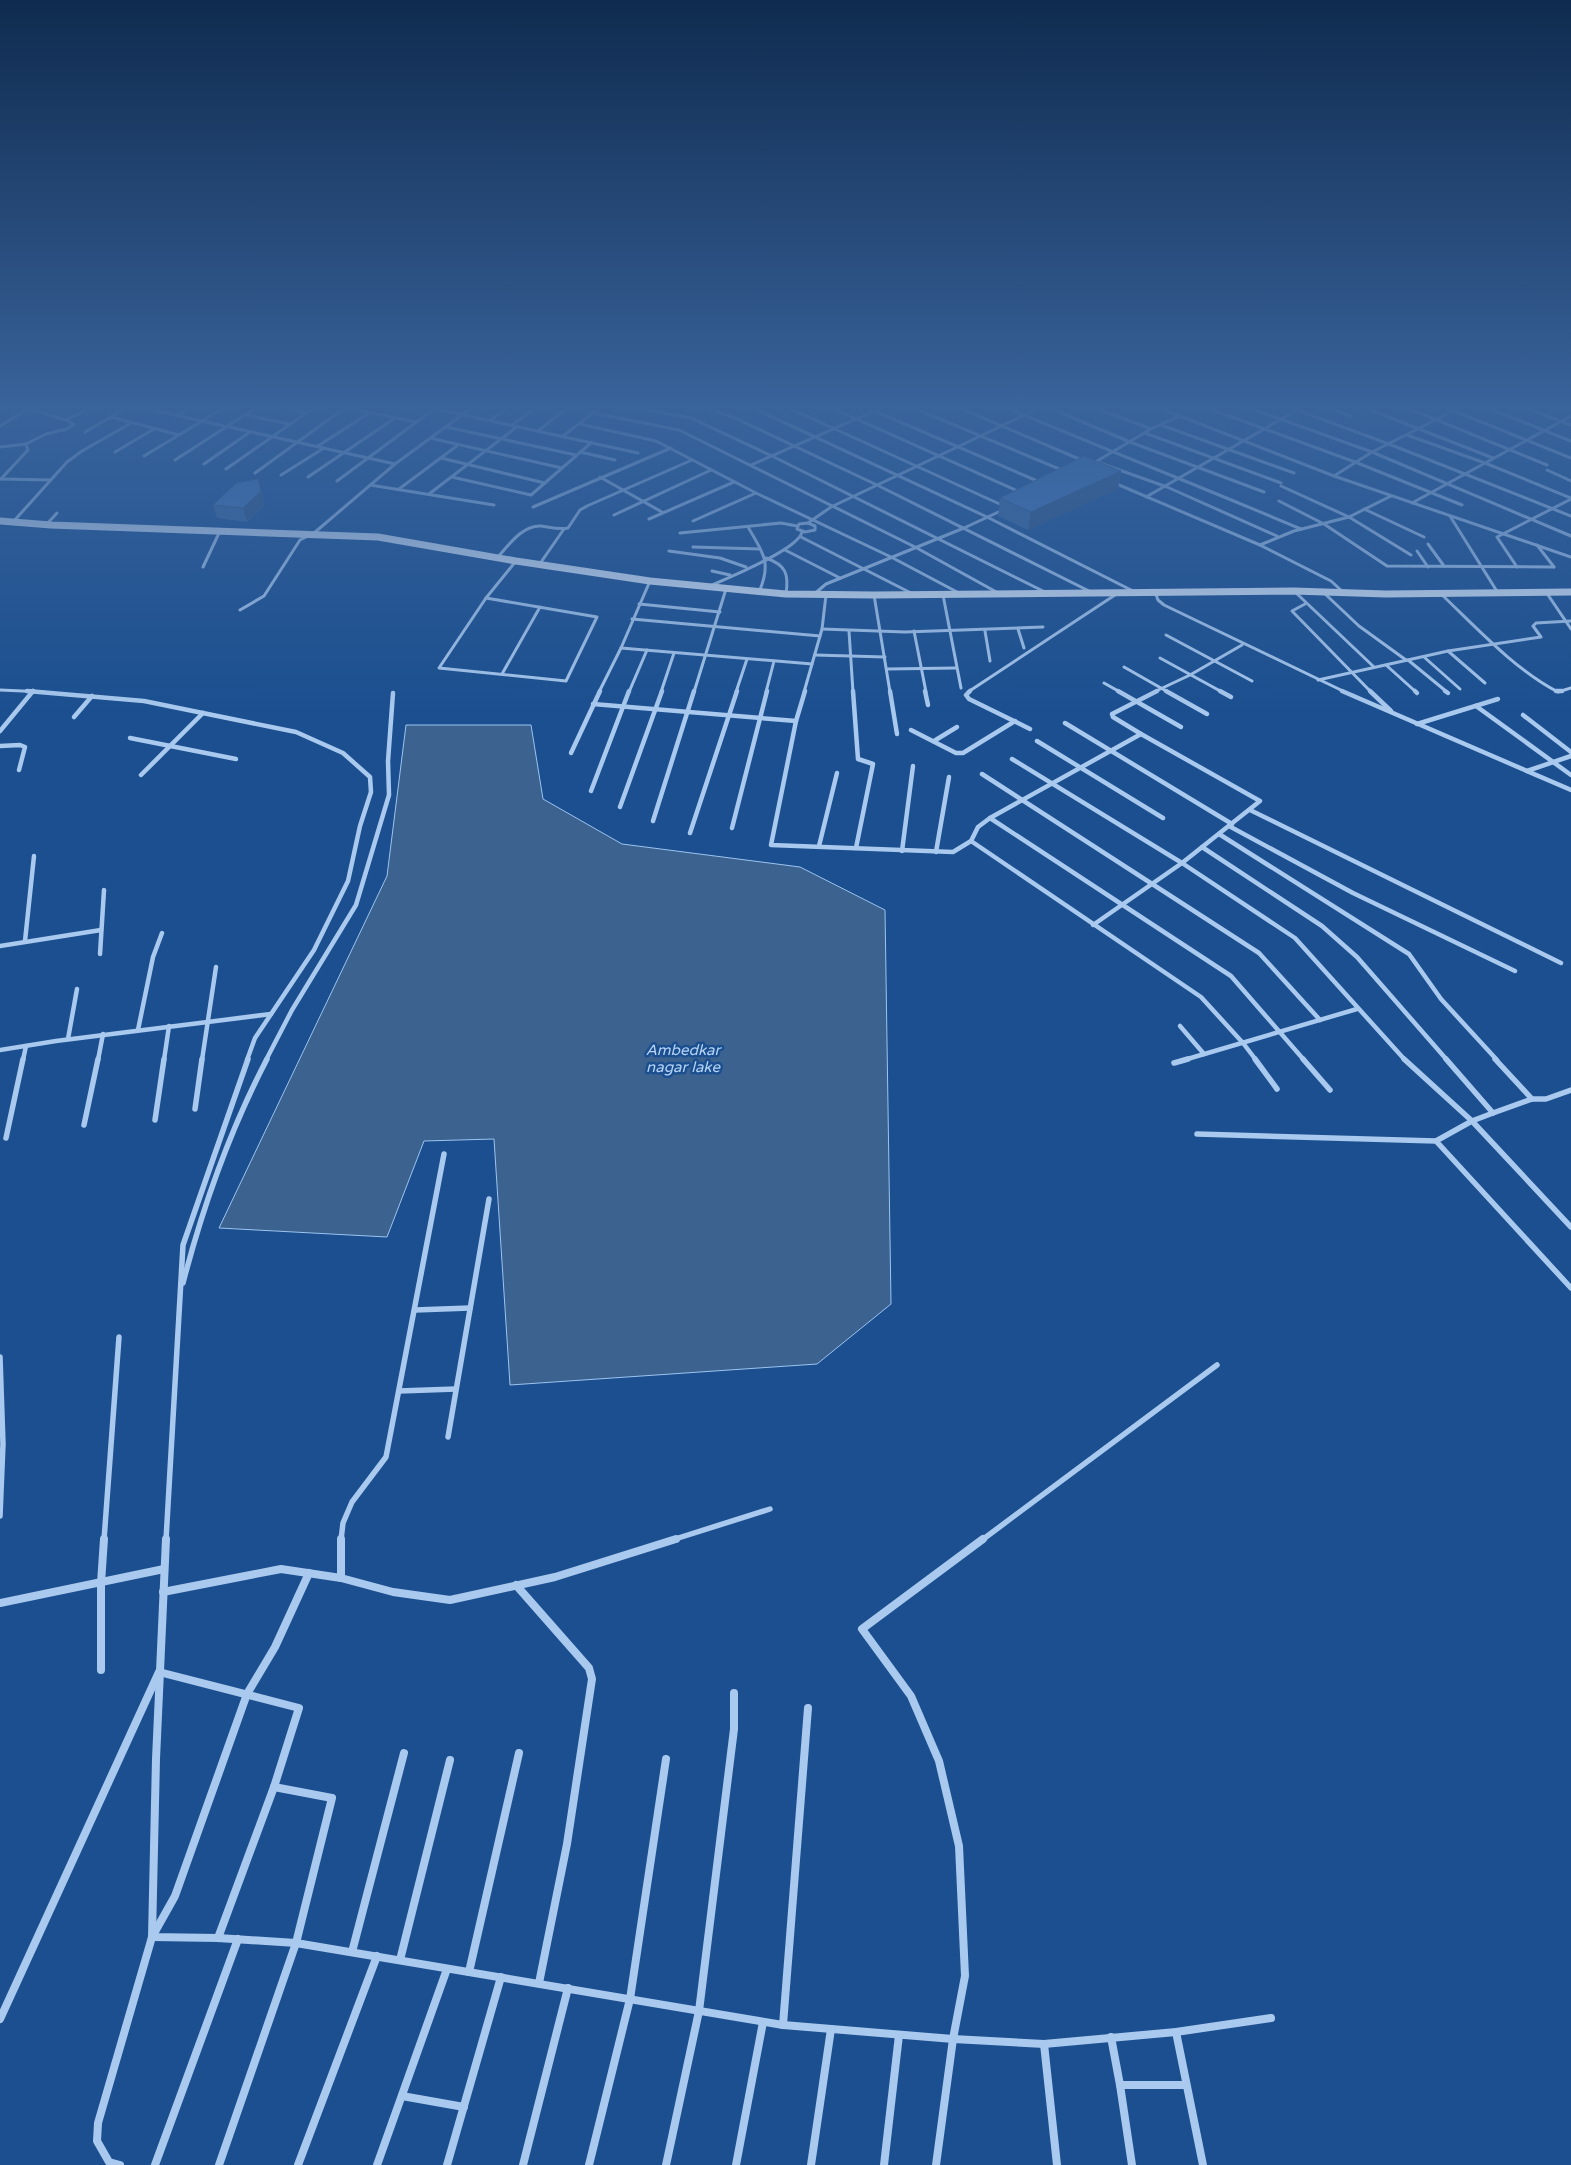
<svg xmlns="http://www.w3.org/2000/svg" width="1571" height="2165" viewBox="0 0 1571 2165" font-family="'Varela Round',sans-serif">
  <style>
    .water { fill: #3c6290; stroke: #9cc4f0 }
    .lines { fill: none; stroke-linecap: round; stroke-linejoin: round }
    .street-far3 { stroke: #a9c9ee; stroke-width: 3 }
    .street-far2 { stroke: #a9c9ee; stroke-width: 4.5 }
    .street-far1 { stroke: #a9c9ee; stroke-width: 5.5 }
    .street { stroke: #a9c9ee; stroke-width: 8 }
    .secondary { stroke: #d6e6fa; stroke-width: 7 }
    .wall { fill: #3a679d }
    .shaded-wall { fill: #305480 }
    .building { fill: #4478b7; stroke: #305480 }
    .labels { text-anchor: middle; stroke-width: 5; stroke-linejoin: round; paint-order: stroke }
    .water-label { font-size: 15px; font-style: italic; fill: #b5d3f5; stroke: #1b4f8f }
  </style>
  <rect width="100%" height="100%" fill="#1b4f8f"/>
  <path class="water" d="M406,725h125l12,74 79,45 178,23 85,43 6,394 -74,60 -307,21 -16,-246 -70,2 -37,96 -168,-9 168,-352z"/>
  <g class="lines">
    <g class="street-far3">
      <path d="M29,409l37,11"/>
      <path d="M123,409l-12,8 68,18"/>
      <path d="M148,409l247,55"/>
      <path d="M288,409l18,4"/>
      <path d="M353,409l63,13"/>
      <path d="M436,409l202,44"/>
      <path d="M643,409l48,9 81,38 275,137"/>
      <path d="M710,409l25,9 142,67 214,107"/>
      <path d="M755,409l232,108 148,75"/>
      <path d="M791,409l213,97"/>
      <path d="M834,409l188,84"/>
      <path d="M870,409l172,74"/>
      <path d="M916,409l148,62"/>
      <path d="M962,409l122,52"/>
      <path d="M1010,409c97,41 194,79 291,120"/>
      <path d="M1052,409l78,33 134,50"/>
      <path d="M1098,409l53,20"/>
      <path d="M1162,409l172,67 237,81"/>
      <path d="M1210,409l145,53 107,43"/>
      <path d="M1252,409l120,43 199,84"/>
      <path d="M1294,409l95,35 182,72"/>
      <path d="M1332,409l19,7"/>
      <path d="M1368,409l125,49"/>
      <path d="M1410,409l137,56"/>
      <path d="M1449,409l122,49"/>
      <path d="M1490,409l81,32"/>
      <path d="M1529,409l42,16"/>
      <path d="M1569,409l2,1"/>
      <path d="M593,413l86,17 236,117 85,47"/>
      <path d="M246,415l43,9"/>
      <path d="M177,416l11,-7"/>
      <path d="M491,420l14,-11"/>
      <path d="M580,424l76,17 100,52 135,64 68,36"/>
      <path d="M512,425l22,-16"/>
      <path d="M1161,425l133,48"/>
      <path d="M0,426l28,-17"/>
      <path d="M446,427l130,28"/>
      <path d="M538,431l28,-22"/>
      <path d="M85,432l26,-15"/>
      <path d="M1145,433l136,50"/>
      <path d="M1407,435l78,28 86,35"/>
      <path d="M563,436l35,-27"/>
      <path d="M430,438l132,30"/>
      <path d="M318,446l51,-33"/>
      <path d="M0,447l26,-3 20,-10 21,-5 7,-5 -8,-4 22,-11"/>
      <path d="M115,452l39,-23"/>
      <path d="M580,452l35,8"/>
      <path d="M144,456l78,-47"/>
      <path d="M441,458l104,25"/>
      <path d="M175,460l79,-51"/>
      <path d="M1097,462l70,25 110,49"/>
      <path d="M204,464l46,-32"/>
      <path d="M1092,464l59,-35 28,-13"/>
      <path d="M751,465l128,-56"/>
      <path d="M226,469l86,-60"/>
      <path d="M1547,470l24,11"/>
      <path d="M255,473l88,-64"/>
      <path d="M281,475l43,-27"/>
      <path d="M1334,476l38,-24 85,-43"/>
      <path d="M308,477l87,-59"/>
      <path d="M452,477l79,18 61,-53"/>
      <path d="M600,477l62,35"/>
      <path d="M0,479l51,1"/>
      <path d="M1,479l27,-29 -2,-6"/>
      <path d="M337,481l97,-72"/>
      <path d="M1112,482l148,63 71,36 12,11"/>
      <path d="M370,485l124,20"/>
      <path d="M1281,486l68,31 62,38"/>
      <path d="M399,489l59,-44"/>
      <path d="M429,494l89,-68"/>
      <path d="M1146,497l151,-87"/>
      <path d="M1279,501l45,23 63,42 167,1"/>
      <path d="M1412,503l159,-87"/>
      <path d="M533,507l138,-59"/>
      <path d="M1364,509l60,28"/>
      <path d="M614,515l97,-45"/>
      <path d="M1450,516l48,77"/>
      <path d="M649,519l85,-37"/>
      <path d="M693,521l63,-28"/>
      <path d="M13,522l54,-60 15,-11 49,-28"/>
      <path d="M808,523l23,-16 206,-98"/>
      <path d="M808,523l7,3v4l-10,2 -8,-3 2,-5z"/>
      <path d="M46,525l11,-12"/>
      <path d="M748,527c15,26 24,35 11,65"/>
      <path d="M680,533l101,-10 16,3"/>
      <path d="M801,537l112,57"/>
      <path d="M1428,544l16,22"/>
      <path d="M1260,545l34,-14 55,-14 42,-21"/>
      <path d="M1537,545l17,22"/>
      <path d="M693,547l67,2"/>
      <path d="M785,550l55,28"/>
      <path d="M669,551l51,7 26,9"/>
      <path d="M1417,551l11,16"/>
      <path d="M497,558c11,-12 25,-33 44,-32 9,1 17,4 27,2l12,-18 7,-4 105,-46"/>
      <path d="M766,558c20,7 23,16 20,36"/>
      <path d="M539,565l25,-36"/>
      <path d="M203,567l17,-36"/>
      <path d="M1517,567l-20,-30 74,-38"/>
      <path d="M712,571l18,4"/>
      <path d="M710,586c18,-8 89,-37 92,-54"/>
      <path d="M1294,591l80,76"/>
      <path d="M1155,592l3,8 6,5 181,87"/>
      <path d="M1323,592l36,34 47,34"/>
      <path d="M1546,592l25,37"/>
      <path d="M1441,594c35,33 74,76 117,98l13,-4"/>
      <path d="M813,595l13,-11 138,-56 41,-19"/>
      <path d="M874,595l16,97"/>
      <path d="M943,595l18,93"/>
      <path d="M486,598l111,19 -31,64 -127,-13z"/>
      <path d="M486,598l30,-37"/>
      <path d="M639,604l81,8"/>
      <path d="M1305,604l-13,7 79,81"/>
      <path d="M240,610l24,-14 36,-56 14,-7 81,-69 75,-55"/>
      <path d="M632,619l188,17"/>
      <path d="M822,629l83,3 138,-5"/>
      <path d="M1018,629l6,19"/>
      <path d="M849,631l4,61"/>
      <path d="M914,631l12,61"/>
      <path d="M985,631l5,30"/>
      <path d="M1166,635l86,46"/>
      <path d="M621,648l191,16"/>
      <path d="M1448,651l37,32"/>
      <path d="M815,655l70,2"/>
      <path d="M1424,657l36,32"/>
      <path d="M1160,658l62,34"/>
      <path d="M1408,660l39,32"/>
      <path d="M1386,665l30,27"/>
      <path d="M1124,667l44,25"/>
      <path d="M887,669l69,-1"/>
      <path d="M502,674l38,-67"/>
      <path d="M1318,680l130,-29 93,-14 -8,-11 3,-3 35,-2"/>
      <path d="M1104,683l16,9"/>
      <path d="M0,690l45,2"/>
      <path d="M599,692l22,-44 29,-67"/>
      <path d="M629,692l18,-42"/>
      <path d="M661,692l13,-39"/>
      <path d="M694,692l32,-103"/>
      <path d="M736,692l11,-33"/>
      <path d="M766,692l8,-31"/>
      <path d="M804,692l18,-63 4,-34"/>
      <path d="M968,692l150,-99"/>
      <path d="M1154,692l36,-17 52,-30"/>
    </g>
    <g class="street-far2">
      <path d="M27,691l117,10 152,31 47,21 27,24 1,15 -11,34 -12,55 -34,69 -59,88 -8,22"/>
      <path d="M805,691l-9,30 -25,124 182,7 18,-11 7,-14 12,-9 151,-84 -28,-17 -1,-3 45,-23"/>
      <path d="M853,691l5,68 15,5 -17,84"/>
      <path d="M890,691l7,43"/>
      <path d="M925,691l3,14"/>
      <path d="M970,691l-4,4 3,4 61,30"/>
      <path d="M1118,691l63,36"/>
      <path d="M1166,691l41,23"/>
      <path d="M1220,691l11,6"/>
      <path d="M1342,691l229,99"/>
      <path d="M1370,691l21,20"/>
      <path d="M1415,691l2,2"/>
      <path d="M1445,691l3,2"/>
      <path d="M1556,691h6"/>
      <path d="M593,704l203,17"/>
      <path d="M1476,706l95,69"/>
      <path d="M1523,715l48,37"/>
      <path d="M74,717l18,-21"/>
      <path d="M1065,723l167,101"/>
      <path d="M1417,724l81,-25"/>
      <path d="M911,730l45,23h7l52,-32"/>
      <path d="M0,731l33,-40"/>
      <path d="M130,738l106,21"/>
      <path d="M934,741l23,-14"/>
      <path d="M1037,741l126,77"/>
      <path d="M0,746l20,-1 5,2 -6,23"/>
      <path d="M571,753l29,-62"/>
      <path d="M1012,759l170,104 113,75 110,122"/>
      <path d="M1527,771l44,-15"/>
      <path d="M982,774l277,179 61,67"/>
      <path d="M141,775l62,-62"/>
      <path d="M591,791l38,-100"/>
      <path d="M620,807l42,-116"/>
      <path d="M1250,810l311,153"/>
      <path d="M990,818l241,158 73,84"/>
      <path d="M653,821l41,-130"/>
      <path d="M1229,826l124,67 162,78"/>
      <path d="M732,828l35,-137"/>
      <path d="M690,833l47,-142"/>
      <path d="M1219,834l190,120 32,45 56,61"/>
      <path d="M971,841l230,156 42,46 13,17"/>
      <path d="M819,846l18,-73"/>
      <path d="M1202,847l120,79 35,31 90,103"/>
      <path d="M902,851l11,-85"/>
      <path d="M936,852l13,-75"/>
      <path d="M1093,925l89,-62 78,-62 -119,-67"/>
      <path d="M25,941l9,-85"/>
      <path d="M0,946l101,-16"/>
      <path d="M100,954l4,-64"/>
      <path d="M1180,1026l24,28"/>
      <path d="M138,1030l15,-73 9,-24"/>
      <path d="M68,1039l9,-50"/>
      <path d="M0,1050l56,-9 215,-27"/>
      <path d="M23,1060l3,-14"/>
      <path d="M98,1060l5,-26"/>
      <path d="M164,1060l5,-34"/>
      <path d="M202,1060l14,-93"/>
      <path d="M266,1060l26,-50 64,-105 33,-110 -1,-34 5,-68"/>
      <path d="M1184,1060l173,-51"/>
    </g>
    <g class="street-far1">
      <path d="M1255,1059l22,30"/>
      <path d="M1303,1059l27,31"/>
      <path d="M1404,1059l68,62 99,106"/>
      <path d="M1446,1059l47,54"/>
      <path d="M1495,1059l37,40"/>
      <path d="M1174,1063l14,-4"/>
      <path d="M1571,1090l-25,9h-14l-39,14 -21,8 -36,20 135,147"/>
      <path d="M195,1109l7,-50"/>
      <path d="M155,1120l9,-61"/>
      <path d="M84,1125l14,-66"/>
      <path d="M1197,1134l239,7"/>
      <path d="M6,1138l17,-79"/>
      <path d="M183,1283c20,-77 47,-153 84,-224"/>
      <path d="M415,1310l55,-2"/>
      <path d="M0,1357l3,87 -3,72"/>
      <path d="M399,1391l57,-2"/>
      <path d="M448,1437l41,-238"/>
      <path d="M104,1540l15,-203"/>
      <path d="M166,1540l17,-295 65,-186"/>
      <path d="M341,1540l2,-17 9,-21 34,-45 58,-303"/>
      <path d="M672,1540l98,-31"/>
      <path d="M982,1540l235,-175"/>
    </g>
    <g class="street">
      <path d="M309,1573l-34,74 -28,47 -72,202 -23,41 66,1 78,5 487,82 170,14 91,5 132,-12 95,-14"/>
      <path d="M341,1578l52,14 57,8 105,-23 121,-38"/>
      <path d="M516,1585l73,83 3,11 -25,165 -28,139"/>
      <path d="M163,1592l118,-23 60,9v-39"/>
      <path d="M0,1603l164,-34"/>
      <path d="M101,1670v-87l3,-44"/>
      <path d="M352,1952l52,-199"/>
      <path d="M400,1960l50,-200"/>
      <path d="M469,1972l50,-219"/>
      <path d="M0,2019l159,-347 140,36 -25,79 -56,151"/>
      <path d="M783,2025l25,-317"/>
      <path d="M1176,2032l27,133"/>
      <path d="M1111,2037l9,48h66"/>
      <path d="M1044,2044l13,121"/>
      <path d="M1120,2085l12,80"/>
      <path d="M402,2096l62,11"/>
      <path d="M120,2165l-11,-3 -12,-21 1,-18 54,-186 4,-178 10,-220"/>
      <path d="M155,2165l83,-226"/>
      <path d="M219,2165l77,-222 36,-145 -58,-11"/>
      <path d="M298,2165l79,-209"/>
      <path d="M377,2165l70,-196"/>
      <path d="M447,2165l54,-188"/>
      <path d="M523,2165l45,-177"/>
      <path d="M589,2165l41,-166 36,-240"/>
      <path d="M666,2165l33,-154 35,-282v-36"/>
      <path d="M736,2165l27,-143"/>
      <path d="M811,2165l20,-136"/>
      <path d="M884,2165l15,-130"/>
      <path d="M936,2165l17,-126 12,-63 -6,-130 -20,-85 -28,-65 -49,-67 121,-90"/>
    </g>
    <path class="secondary" d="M0,521l51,4 327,12 138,24 134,20 136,13 88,1 420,-4 92,3 185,-2"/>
  </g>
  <g class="wall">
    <path d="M1121,471l-3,18 -90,41 -30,-14 2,-18z"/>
    <path d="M265,504l-18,18 -30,-4 -4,-13z"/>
  </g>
  <g class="shaded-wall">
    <path d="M1121,471l-3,18 -90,41 3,-18z"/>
    <path d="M258,479l7,25 -18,18 -4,-14z"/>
  </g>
  <g class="building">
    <path d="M1084,456l37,15 -90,41 -31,-14z"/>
    <path d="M258,479l3,12 -18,17 -30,-3 23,-22z"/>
  </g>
  <linearGradient id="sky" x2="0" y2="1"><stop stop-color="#0f2b4f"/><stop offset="0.57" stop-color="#39639b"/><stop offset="1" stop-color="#39639b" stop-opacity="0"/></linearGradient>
  <rect width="1571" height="712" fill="url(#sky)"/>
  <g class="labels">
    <g class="water-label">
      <text x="683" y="1055">Ambedkar<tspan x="683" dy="17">nagar lake</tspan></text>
    </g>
  </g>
</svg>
